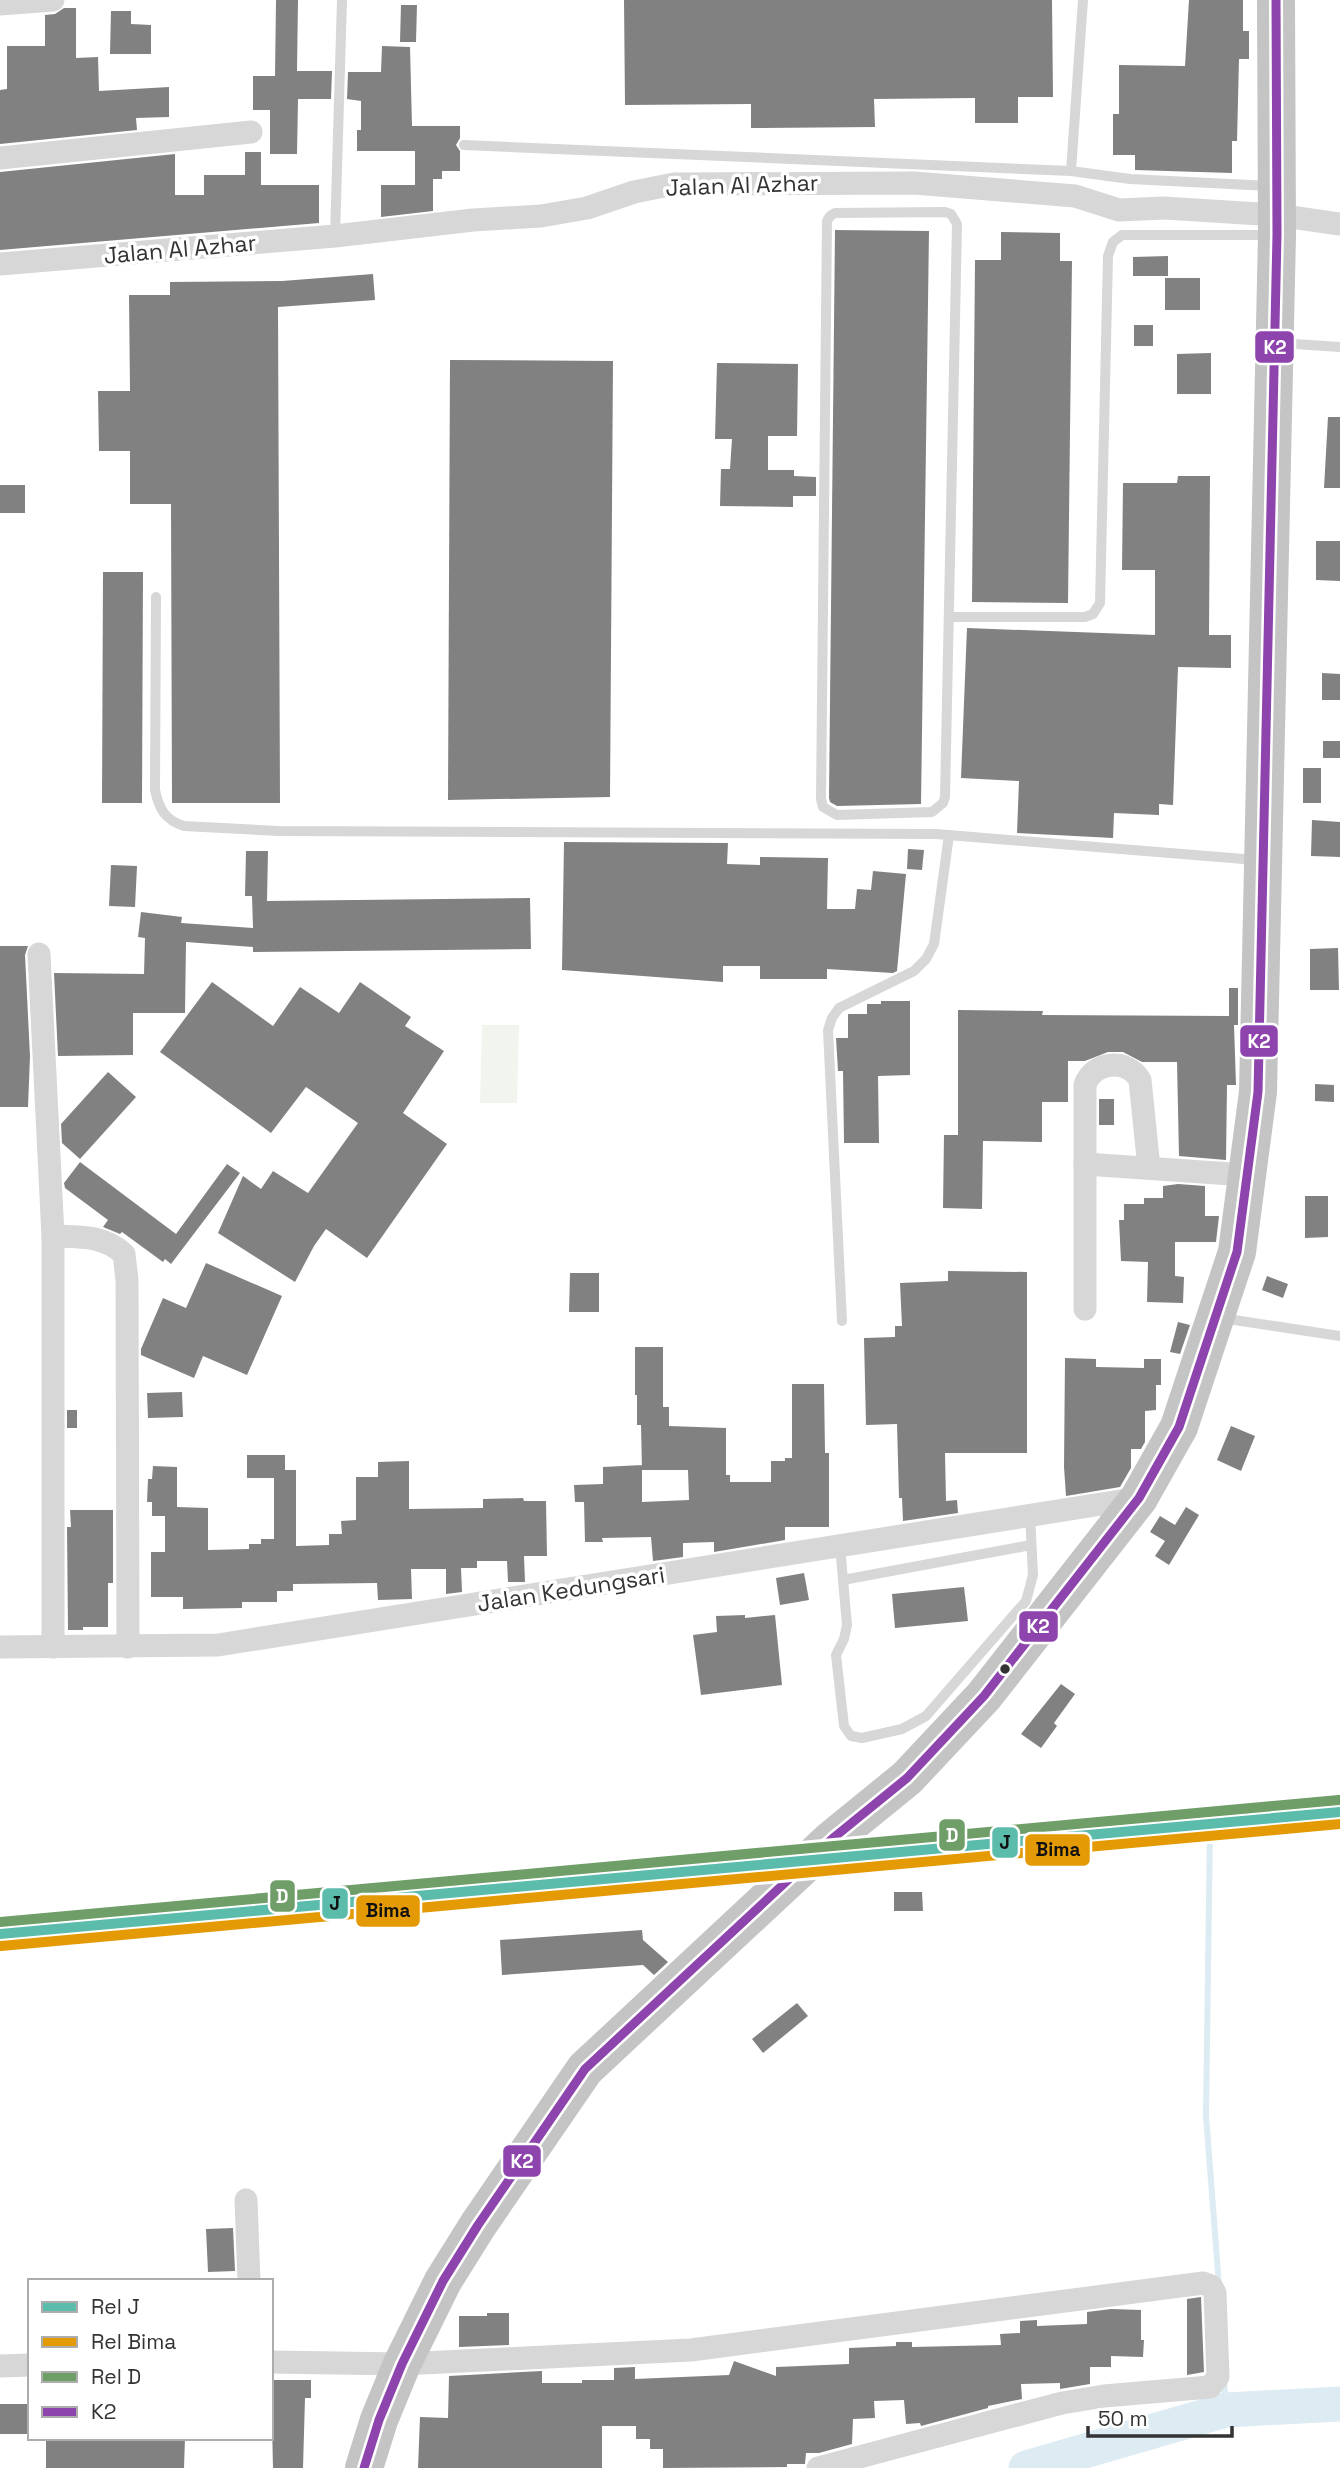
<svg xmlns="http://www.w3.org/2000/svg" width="1340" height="2468" viewBox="0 0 1340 2468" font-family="'Space Grotesk',sans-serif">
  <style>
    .green { fill: #f1f5ed }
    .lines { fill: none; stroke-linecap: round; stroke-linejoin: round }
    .stream { stroke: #ddebf3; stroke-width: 6 }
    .river { stroke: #ddebf3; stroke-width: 35 }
    .building { fill: #818181 }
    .lane { stroke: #d7d7d7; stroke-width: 10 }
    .street { stroke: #d7d7d7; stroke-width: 23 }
    .highway { stroke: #c4c4c4; stroke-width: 38 }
    .bus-1-casing { stroke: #fff; stroke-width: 14 }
    .bus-1 { stroke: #8e44ad; stroke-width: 9 }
    .rail-1-casing { stroke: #fff; stroke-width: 16 }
    .rail-2-casing { stroke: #fff; stroke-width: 16 }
    .rail-3-casing { stroke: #fff; stroke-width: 16 }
    .rail-1 { stroke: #5cbcac; stroke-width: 10 }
    .rail-2 { stroke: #e39a05; stroke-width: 10 }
    .rail-3 { stroke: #6f9e68; stroke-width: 10 }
    .bus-dot { fill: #333; stroke: #fff; stroke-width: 2.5 }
    .labels { text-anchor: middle; stroke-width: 7; stroke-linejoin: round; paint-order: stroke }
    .street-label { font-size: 23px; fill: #333; stroke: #fff }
    .line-badge { stroke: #fff; stroke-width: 2.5 }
    .badge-label { font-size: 19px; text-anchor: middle; font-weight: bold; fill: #fff }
    .pale-badge-label { font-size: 19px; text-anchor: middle; font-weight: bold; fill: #111 }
  </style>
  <rect width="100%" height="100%" fill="#fff"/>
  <path class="green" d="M482,1025h37l-2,78h-37z"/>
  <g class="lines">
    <g class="stream">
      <path d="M1210,1829l-4,286 13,171"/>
      <path d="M1224,2381l2,29"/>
    </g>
    <path class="river" d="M1026,2468l200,-58 114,-6"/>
  </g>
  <g class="building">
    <path d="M276,0h22l-1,71h35l-1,28h-33l-1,55h-27v-44h-17v-34h22z"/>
    <path d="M624,0h428l1,97h-35v26h-43v-25l-101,1 1,28 -124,1v-24l-126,1z"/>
    <path d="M1189,0h54v31h6v28h-10l-2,82h-5v32l-97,-3v-15h-22v-41h6v-49l66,1z"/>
    <path d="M401,5h16l-1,37h-16z"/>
    <path d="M64,8h12v50l22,-1 1,34 70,-4v30l-33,1 1,12 -137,14v-54l7,-1v-43h38v-31l10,-1z"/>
    <path d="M111,11h20v13l20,1v29h-41z"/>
    <path d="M382,46l28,1 2,79h48v12l-4,7 4,6v20h-18v8h-9v32l-52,6v-32h34v-34h-58v-21h4v-29l-14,-2 1,-27h33z"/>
    <path d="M245,152h16v33h58v38l-319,27v-78l175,-18v41h29v-20h41z"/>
    <path d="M835,230l94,1 -8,573 -84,2 -7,-4 -1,-4z"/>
    <path d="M1001,232l59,1v28h12l-4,342 -96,-1 3,-342h26z"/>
    <path d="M1168,256v20h-35v-19z"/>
    <path d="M373,274l2,26 -97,7 2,496h-108l-1,-299h-41v-53h-31l-1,-60h32l-1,-96h41v-13l112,-1z"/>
    <rect x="1165" y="278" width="35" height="32"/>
    <rect x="1134" y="325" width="19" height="21"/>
    <path d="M1211,353v41h-34v-40z"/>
    <path d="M450,360l163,1 -3,436 -162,3z"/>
    <path d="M717,363l81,1 -1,72h-29v34h26v6l22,1v19h-23v11l-73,-1 1,-37h9l2,-30h-17z"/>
    <path d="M1328,417h12v71h-16z"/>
    <path d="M1178,476h32l-1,159h22v33l-53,-1 -5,138 -14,-1v11l-45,-2 -1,25 -96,-5 2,-52 -58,-3 6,-150 188,7v-65h-33l1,-87h54z"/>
    <rect x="0" y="485" width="25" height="28"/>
    <path d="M1316,541h24v40l-24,-1z"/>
    <path d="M103,572h40l-1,231h-40z"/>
    <path d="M1322,673l18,1v26h-18z"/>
    <rect x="1323" y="741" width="17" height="17"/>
    <rect x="1303" y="768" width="18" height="35"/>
    <path d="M1312,820l28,2v35l-29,-1z"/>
    <path d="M564,842l164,1 -1,21 33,1v-8l68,1 -1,51h28l2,-20 14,1 2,-19 33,3 -9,97 -4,2 -66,-4v10h-67v-13h-37v16l-161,-12z"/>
    <path d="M908,849l16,1 -2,20 -15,-1z"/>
    <path d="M246,851h22l-1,50 263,-3 1,51 -278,3v-5l-67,-5 -1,71h-52v42l-75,1 -4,-83 90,1 1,-36 -7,-1 3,-25 41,5 -1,6 72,5 -1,-32h-7z"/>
    <path d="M111,865l26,1 -2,41 -26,-1z"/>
    <path d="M0,946h28l-3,9 5,101 -2,51h-28z"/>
    <path d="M1338,948l1,42h-29v-41z"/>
    <path d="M212,982l61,44 27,-39 39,26 21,-31 51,35 -6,9 39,25 -41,62 44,31 -80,114 -41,-29 -12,17 -19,36 -77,-49 25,-57 18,13 12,-18 35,22 50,-70 -52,-36 -35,46 -111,-81z"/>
    <path d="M1229,988h9v37h-4l2,60h-9l-1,75 -47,-4 -2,-94h-35l-19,-10h-15l-23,9h-17v41h-26v40l-59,-1 -1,68 -39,-1 1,-73h14v-125l85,1 -1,4 187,1z"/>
    <path d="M881,1001h29v74l-32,1 1,67h-35l-1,-72h-5l-2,-33h12v-24h19v-10h14z"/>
    <path d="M108,1072l28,25 -56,62 -18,-16 -1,-19z"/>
    <path d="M1315,1084l19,1v17l-19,-1z"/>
    <rect x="1099" y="1099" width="15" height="26"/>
    <path d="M80,1162l96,72 51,-70 13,9 -69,91 -6,-5 -2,3 -41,-30 -2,2 -17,-7 5,-7 -43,-32 -1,-5z"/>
    <path d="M1178,1184l27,2v30h14l-3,26h-41v34l9,1 -1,26 -36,-1 1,-40 -27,-1 -2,-41h5v-16h20v-6h19v-12z"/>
    <path d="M1305,1196h23v41l-23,1z"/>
    <path d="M206,1263l76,33 -35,79 -44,-19 -9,22 -53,-23v-6l22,-51 23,10z"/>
    <path d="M948,1271l79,1v181h-82l1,48 11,-1 1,13 -55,8 -1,-23h-3l-2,-74 -31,1 -2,-87 31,-1v-11h7l-2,-43 48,-2z"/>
    <path d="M570,1273h29v39h-30z"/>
    <path d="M1267,1276l21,8 -5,14 -21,-8z"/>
    <path d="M1178,1322l12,3 -10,29 -10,-2z"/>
    <path d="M635,1347h28v60h6v19l57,2v47h4v7h41v-21h14v-3h7v-74h32l1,69h4v74h-44v13l-71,12v-10l-31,1v14l-30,4 -2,-24 -49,1 1,4h-18l-1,-40h-9l-1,-17 29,-1v-17l39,-2v37l47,-2 -1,-30h-46l-1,-45h-4v-30h-2z"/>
    <path d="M1065,1358l31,1v8l48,1v-9h17v26h-5v25l-11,1v31l-4,7h-10v19l-11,19 -54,9 -2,-29z"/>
    <path d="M182,1392l1,25 -35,1 -1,-25z"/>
    <rect x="67" y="1410" width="10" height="18"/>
    <path d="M1231,1426l24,10 -14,35 -24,-11z"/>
    <path d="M247,1455h38v15h11v76l33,-1v-11h13l-1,-13 15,-1v-43h22v-15l31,-1v48l74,-1v-9l40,-1 1,3h22l1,55h-23l1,26h-17l-1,-21h-30v7h-16l1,24 -16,2v-25h-35l1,30 -34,1 -1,-17 -84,1v7h-16v11h-35v6l-59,1v-12h-32v-45h14v-36h-13v-14h-5l1,-23h4l1,-13 24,1v40l31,1v42l41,-1v-5h12v-5h13v-61h-27z"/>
    <path d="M1186,1507l13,8 -30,50 -14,-9 10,-15 -15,-9 10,-16 15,9z"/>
    <path d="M70,1510h43v73h-5v44h-25v3h-15l-1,-103h4z"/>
    <path d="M804,1573l5,27 -29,5 -4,-27z"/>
    <path d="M964,1587l4,34 -73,7 -3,-34z"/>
    <path d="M745,1615v3l30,-3 7,70 -81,10 -8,-60 24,-3 -1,-16z"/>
    <path d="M1061,1684l14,10 -21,29 3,3 -16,22 -20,-14z"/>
    <path d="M894,1892h28l1,19h-29z"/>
    <path d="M642,1930l1,10 25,22 -14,13 -11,-10 -141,10 -2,-35z"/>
    <path d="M797,2003l11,13 -45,37 -11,-14z"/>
    <path d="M233,2228l2,43 -27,1 -2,-43z"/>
    <path d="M1201,2297l3,75 -17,3v-76z"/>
    <path d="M1111,2309l30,1v30h3l-1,17 -32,-1v11h-21v17l-30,5v-6l-39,1 1,15 -34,7v2l-67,18 -1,-3 -14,1 -2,-24 -30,1 1,17 -22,1 -1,25 -33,9h-13l-1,11h-18v3l-124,1v-19h-13v-10h-14v-13h-34v42h-184l2,-51 28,1 1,-42 93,-5v12h40v-3h32v-12l21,-1v12l94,-4 5,-14 42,15v-9l73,-3v-16l47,-2v-4h16v5l89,-2 -1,-11 20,-1v-12l17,-1v6l50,-2v-12z"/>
    <path d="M487,2313h22v32l-50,2v-31h28z"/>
    <path d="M271,2380h40v18h-6l-2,70h-30z"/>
    <rect x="0" y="2404" width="30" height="30"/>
    <path d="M46,2438h139l-1,30h-138z"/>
  </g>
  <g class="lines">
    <g class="lane">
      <path d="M1083,0l-12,171 59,8 140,7"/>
      <path d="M464,145l607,26"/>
      <path d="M945,212l6,2 6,10 -12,573 -2,6 -11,9 -95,3 -14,-8 -2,-8 6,-578 3,-5 5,-3z"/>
      <path d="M335,236l7,-236"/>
      <path d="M1280,343l60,4"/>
      <path d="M156,597l-1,193c4,19 10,30 29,36l95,5 657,3 320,26"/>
      <path d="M949,617h136l8,-3 7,-11 8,-347 5,-14 9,-7h149"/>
      <path d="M1221,1318l119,18"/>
      <path d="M842,1321l-14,-291 4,-12 7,-10 75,-37 12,-12 8,-15 15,-109"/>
      <path d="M840,1546l7,79 -3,14 -8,16 8,71 7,10 11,2 40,-9 24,-13 100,-115 7,-26 -3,-60"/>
      <path d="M843,1580l188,-35"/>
    </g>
    <g class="street">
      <path d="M0,4l53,-4"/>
      <path d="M0,158l251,-26"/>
      <path d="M0,264l335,-28 138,-16 68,-4 46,-8 47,-16 40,-8 240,-1 161,13 44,14 45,-2 113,7 63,9"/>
      <path d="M39,954l14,282"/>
      <path d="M1085,1164l161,11"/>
      <path d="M1085,1309v-224c8,-24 42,-27 55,-5l9,88"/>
      <path d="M0,1647l218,-2 921,-147"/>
      <path d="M53,1647v-411c27,1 50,-1 71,18l3,26 1,367"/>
      <path d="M246,2200l3,81"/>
      <path d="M271,2362l131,2 289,-14 512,-67 8,3 4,7 3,84 -8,10 -106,9 -42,7 -244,65"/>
      <path d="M0,2366l30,-1"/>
    </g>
    <path class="highway" d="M364,2468l15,-48 23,-56 41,-83 35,-56 107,-156 247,-230 75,-61 77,-82 155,-198 40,-71 58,-175 21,-160 19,-857 -1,-235"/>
    <defs>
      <path id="bus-1" d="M364,2468l15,-48 23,-56 41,-83 35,-56 107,-156 247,-230 75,-61 77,-82 155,-198 40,-71 58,-175 21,-160 19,-857 -1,-235"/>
    </defs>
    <use href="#bus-1" class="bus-1-casing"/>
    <use href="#bus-1" class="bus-1"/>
    <defs>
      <path id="rail-1" d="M0,1934l1340,-122"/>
      <path id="rail-2" d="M1,1946l1339,-122"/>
      <path id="rail-3" d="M0,1922l1339,-122"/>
    </defs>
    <use href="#rail-1" class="rail-1-casing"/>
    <use href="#rail-2" class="rail-2-casing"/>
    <use href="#rail-3" class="rail-3-casing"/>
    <use href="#rail-1" class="rail-1"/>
    <use href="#rail-2" class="rail-2"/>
    <use href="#rail-3" class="rail-3"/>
  </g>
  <circle class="bus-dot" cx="1005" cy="1669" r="6"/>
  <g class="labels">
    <g class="street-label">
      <text transform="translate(742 185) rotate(-2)" y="8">Jalan Al Azhar</text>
      <text transform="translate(180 249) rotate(-5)" y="8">Jalan Al Azhar</text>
      <text transform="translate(571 1589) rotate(-9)" y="8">Jalan Kedungsari</text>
    </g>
  </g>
  <g class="line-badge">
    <rect x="1254" y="330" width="41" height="34" rx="7" fill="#8e44ad"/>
    <rect x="1239" y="1024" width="40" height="34" rx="7" fill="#8e44ad"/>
    <rect x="1018" y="1610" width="41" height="33" rx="7" fill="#8e44ad"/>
    <rect x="938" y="1818" width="28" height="34" rx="7" fill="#6f9e68"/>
    <rect x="991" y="1826" width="28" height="33" rx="7" fill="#5cbcac"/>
    <rect x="1024" y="1833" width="67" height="34" rx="7" fill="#e39a05"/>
    <rect x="269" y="1879" width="27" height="34" rx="7" fill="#6f9e68"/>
    <rect x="321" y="1887" width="28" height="33" rx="7" fill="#5cbcac"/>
    <rect x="355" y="1894" width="66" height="34" rx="7" fill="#e39a05"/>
    <rect x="502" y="2144" width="40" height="34" rx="7" fill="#8e44ad"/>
  </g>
  <g class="badge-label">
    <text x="1275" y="354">K2</text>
    <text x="1259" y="1048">K2</text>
    <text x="1038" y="1633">K2</text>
    <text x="952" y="1842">D</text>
    <text x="282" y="1903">D</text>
    <text x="522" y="2168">K2</text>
  </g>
  <g class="pale-badge-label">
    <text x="1005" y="1849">J</text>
    <text x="1058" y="1856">Bima</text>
    <text x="335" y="1910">J</text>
    <text x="388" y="1917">Bima</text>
  </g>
  <rect x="28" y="2279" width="245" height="161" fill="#ffffff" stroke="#adadad" stroke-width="2"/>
  <rect x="42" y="2302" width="35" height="10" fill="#5cbcac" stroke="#adadad" stroke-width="2"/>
  <text x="91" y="2314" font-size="21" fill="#333333">Rel J</text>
  <rect x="42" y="2337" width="35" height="10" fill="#e39a05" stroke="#adadad" stroke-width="2"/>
  <text x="91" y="2349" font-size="21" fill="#333333">Rel Bima</text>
  <rect x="42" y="2372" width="35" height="10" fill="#6f9e68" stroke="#adadad" stroke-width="2"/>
  <text x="91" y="2384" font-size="21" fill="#333333">Rel D</text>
  <rect x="42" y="2407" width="35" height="10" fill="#8e44ad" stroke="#adadad" stroke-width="2"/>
  <text x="91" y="2419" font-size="21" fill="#333333">K2</text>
  <path d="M1088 2426v10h144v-10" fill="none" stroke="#333333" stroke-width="3.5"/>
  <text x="1098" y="2426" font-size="21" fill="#333333" stroke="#ffffff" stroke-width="5" paint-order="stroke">50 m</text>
</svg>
